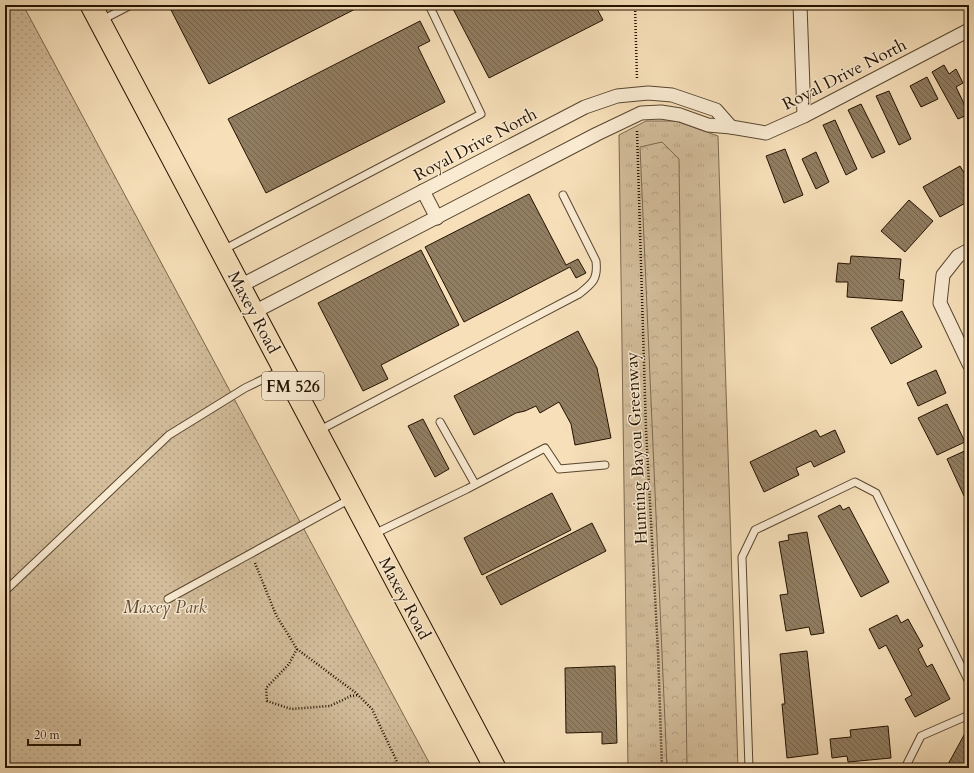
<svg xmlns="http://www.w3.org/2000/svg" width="974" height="773" viewBox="0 0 974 773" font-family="Cardo,serif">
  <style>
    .grass { fill: url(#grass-tufts); stroke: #7b684e }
    .forest { fill: url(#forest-crowns); stroke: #7b684e }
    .park { fill: url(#park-dots); stroke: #7b684e }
    .building { fill: url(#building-back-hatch); stroke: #241301 }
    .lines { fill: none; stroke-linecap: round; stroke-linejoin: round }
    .lane-casing { stroke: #58462f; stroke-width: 9 }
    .street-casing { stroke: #58462f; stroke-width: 15 }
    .primary-casing { stroke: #241301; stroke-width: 23 }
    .path { stroke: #241301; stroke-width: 2.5; stroke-dasharray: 1 2; stroke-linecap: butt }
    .lane { stroke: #f9ead2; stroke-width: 7 }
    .street { stroke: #f9ead2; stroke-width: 13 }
    .primary { stroke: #f6dfb9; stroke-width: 21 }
    .labels { text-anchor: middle; stroke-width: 3; stroke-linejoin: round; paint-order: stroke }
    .shield { fill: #f9ead2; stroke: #645440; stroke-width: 1 }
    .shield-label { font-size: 16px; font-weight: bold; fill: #241301 }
    .street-label { font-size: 17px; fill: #241301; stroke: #f9ead2 }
    .park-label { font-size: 17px; font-style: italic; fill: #614e37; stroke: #f9ead2 }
  </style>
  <defs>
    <pattern id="grass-tufts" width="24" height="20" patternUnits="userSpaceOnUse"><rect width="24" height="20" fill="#d2bc9a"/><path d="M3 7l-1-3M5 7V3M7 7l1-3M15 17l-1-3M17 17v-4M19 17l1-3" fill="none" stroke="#b4a183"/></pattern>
    <pattern id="forest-crowns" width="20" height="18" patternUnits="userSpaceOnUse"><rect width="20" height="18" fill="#d2bc9a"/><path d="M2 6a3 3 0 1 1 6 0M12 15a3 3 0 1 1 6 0" fill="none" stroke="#b4a183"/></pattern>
    <pattern id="park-dots" width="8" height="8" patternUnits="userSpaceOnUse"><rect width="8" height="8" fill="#d2bc9a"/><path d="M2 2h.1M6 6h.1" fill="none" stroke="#b4a183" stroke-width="1.8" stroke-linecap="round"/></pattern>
    <pattern id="building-back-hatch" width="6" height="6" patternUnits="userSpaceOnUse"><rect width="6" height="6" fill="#917d61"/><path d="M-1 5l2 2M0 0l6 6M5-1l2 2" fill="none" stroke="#76654e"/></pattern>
  </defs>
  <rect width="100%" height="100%" fill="#f6dfb9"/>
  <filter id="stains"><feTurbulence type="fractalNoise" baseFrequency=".005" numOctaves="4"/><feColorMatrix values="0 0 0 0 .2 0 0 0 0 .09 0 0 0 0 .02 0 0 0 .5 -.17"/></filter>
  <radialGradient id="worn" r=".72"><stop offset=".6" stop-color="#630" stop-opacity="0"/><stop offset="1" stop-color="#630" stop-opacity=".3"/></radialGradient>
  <path class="grass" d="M646,121h30l42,15 20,632h-110l-9,-633z"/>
  <path class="forest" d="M662,142l17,17 8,609h-20l-27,-621z"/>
  <path class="park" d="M5,5h18l409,763h-427z"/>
  <g class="building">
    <path d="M182,5h181l-154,79 -38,-74z"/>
    <path d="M451,5h144l8,15 -114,58z"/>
    <path d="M420,21l10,20 -12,6 27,55 -179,91 -38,-74z"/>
    <path d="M944,65l5,9 7,-5 7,14 -7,4 13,27 -11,5 -26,-47z"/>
    <path d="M927,77l11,22 -17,8 -11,-21z"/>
    <path d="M889,91l22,48 -12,6 -23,-49z"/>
    <path d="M861,104l24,48 -13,6 -24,-48z"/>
    <path d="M835,120l22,49 -11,6 -23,-50z"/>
    <path d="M785,149l18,46 -19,8 -18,-47z"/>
    <path d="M816,152l13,30 -13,7 -14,-30z"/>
    <path d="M960,166l9,15v20l-29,16 -17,-30z"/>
    <path d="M529,194l37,71 12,-6 8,14 -10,5 -6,-11 -106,55 -39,-75z"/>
    <path d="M909,200l24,21 -28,31 -24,-21z"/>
    <path d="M421,250l38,75 -78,40 7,14 -25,12 -45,-88z"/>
    <path d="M851,256l50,3 -2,20 5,1 -2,21 -55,-4 1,-15h-12l2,-19 12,1z"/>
    <path d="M902,311l20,36 -31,17 -20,-36z"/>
    <path d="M578,331l19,37 14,70 -36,7 -4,-21 -12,-22 -19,11 -4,-7 -11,5 -9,2 -42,22 -20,-39z"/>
    <path d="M936,370l10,23 -28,13 -11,-23z"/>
    <path d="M947,404l18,38 -28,13 -19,-37z"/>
    <path d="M423,419l26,50 -14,8 -27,-51z"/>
    <path d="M816,430l4,7 15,-7 10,22 -31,15 -3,-6 -15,7 3,7 -35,17 -14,-30z"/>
    <path d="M969,449v44l-5,3 -17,-37z"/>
    <path d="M552,493l19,37 -89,45 -18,-37z"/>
    <path d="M840,505l3,5 6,-3 40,75 -28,15 -43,-81z"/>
    <path d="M592,523l14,28 -105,54 -15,-28z"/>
    <path d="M807,532l17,101 -13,2 -2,-8 -23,4 -6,-36 8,-1 -9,-52 10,-2 -1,-5z"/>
    <path d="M897,615l4,8 7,-4 15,27 -5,3 9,18 5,-3 18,35 -35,18 -10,-18 7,-4 -26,-50 -7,4 -10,-20z"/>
    <path d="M807,651l11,103 -31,4 -5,-54h3l-5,-50z"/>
    <path d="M615,666l2,77 -15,1v-12l-36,1 -1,-65z"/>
    <path d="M888,726l3,32 -43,4 -1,-6 -15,2 -2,-19 21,-2 -1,-7z"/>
    <path d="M969,726v42h-23z"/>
  </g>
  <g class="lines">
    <defs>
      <g id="lane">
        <path d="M102,20l29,-15"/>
        <path d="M223,250l258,-136 -52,-109"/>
        <path d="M440,422l35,62"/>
        <path d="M318,431l261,-137c14,-11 19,-15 17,-33l-33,-66"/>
        <path d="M374,534l93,-45 78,-41 14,21 46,-4"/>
        <path d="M5,591l164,-156 76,-47 37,-18"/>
        <path d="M168,599l182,-100"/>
        <path d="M749,768l-7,-211 13,-27 100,-48 21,11 93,189"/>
        <path d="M905,768l16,-32 48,-21"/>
      </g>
      <g id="street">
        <path d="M800,5l4,111"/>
        <path d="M423,191l14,27"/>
        <path d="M969,250l-11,6 -15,19 -3,28 29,61"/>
        <path d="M240,286l345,-179 32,-11 31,-3 24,2 44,15 15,17"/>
        <path d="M254,312l343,-178 44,-21 20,-1 19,3 28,10 23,2 35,6 38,-17 165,-86"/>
      </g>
      <path id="primary" d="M91,5l404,763"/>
    </defs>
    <use href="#lane" class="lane-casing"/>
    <use href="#street" class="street-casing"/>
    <use href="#primary" class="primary-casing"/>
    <g class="path">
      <path d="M635,5l2,75"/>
      <path d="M637,131l9,298 12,222 4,117"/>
      <path d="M255,563l21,52 21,34 59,44 16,16 28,59"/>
      <path d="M297,649l-8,15 -23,24 1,13 24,8 39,-3 21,-10 7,-1"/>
    </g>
    <use href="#lane" class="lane"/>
    <use href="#street" class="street"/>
    <use href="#primary" class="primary"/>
  </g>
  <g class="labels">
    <rect class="shield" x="262" y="372" width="62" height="28" rx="3"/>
    <g class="shield-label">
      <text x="293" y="392">FM 526</text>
    </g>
    <g class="street-label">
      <text transform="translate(844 74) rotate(-27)" y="6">Royal Drive North</text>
      <text transform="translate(475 144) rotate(-28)" y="6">Royal Drive North</text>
      <text transform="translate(254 312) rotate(62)" y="6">Maxey Road</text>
      <text transform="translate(636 448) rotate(-93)" y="6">Hunting Bayou Greenway</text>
      <text transform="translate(405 598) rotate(62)" y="6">Maxey Road</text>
    </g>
    <g class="park-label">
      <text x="165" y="613">Maxey Park</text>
    </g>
  </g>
  <rect width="974" height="773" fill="none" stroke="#f6dfb9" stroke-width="20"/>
  <rect x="6" y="6" width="962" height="761" fill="none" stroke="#241301" stroke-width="2"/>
  <rect x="10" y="10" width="954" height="753" fill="none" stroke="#241301"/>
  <path d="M28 739v6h52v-6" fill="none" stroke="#241301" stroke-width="2"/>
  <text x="34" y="739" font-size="12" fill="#241301" stroke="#f9ead2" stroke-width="3" paint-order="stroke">20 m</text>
  <rect width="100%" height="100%" filter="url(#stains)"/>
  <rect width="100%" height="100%" fill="url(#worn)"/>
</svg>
